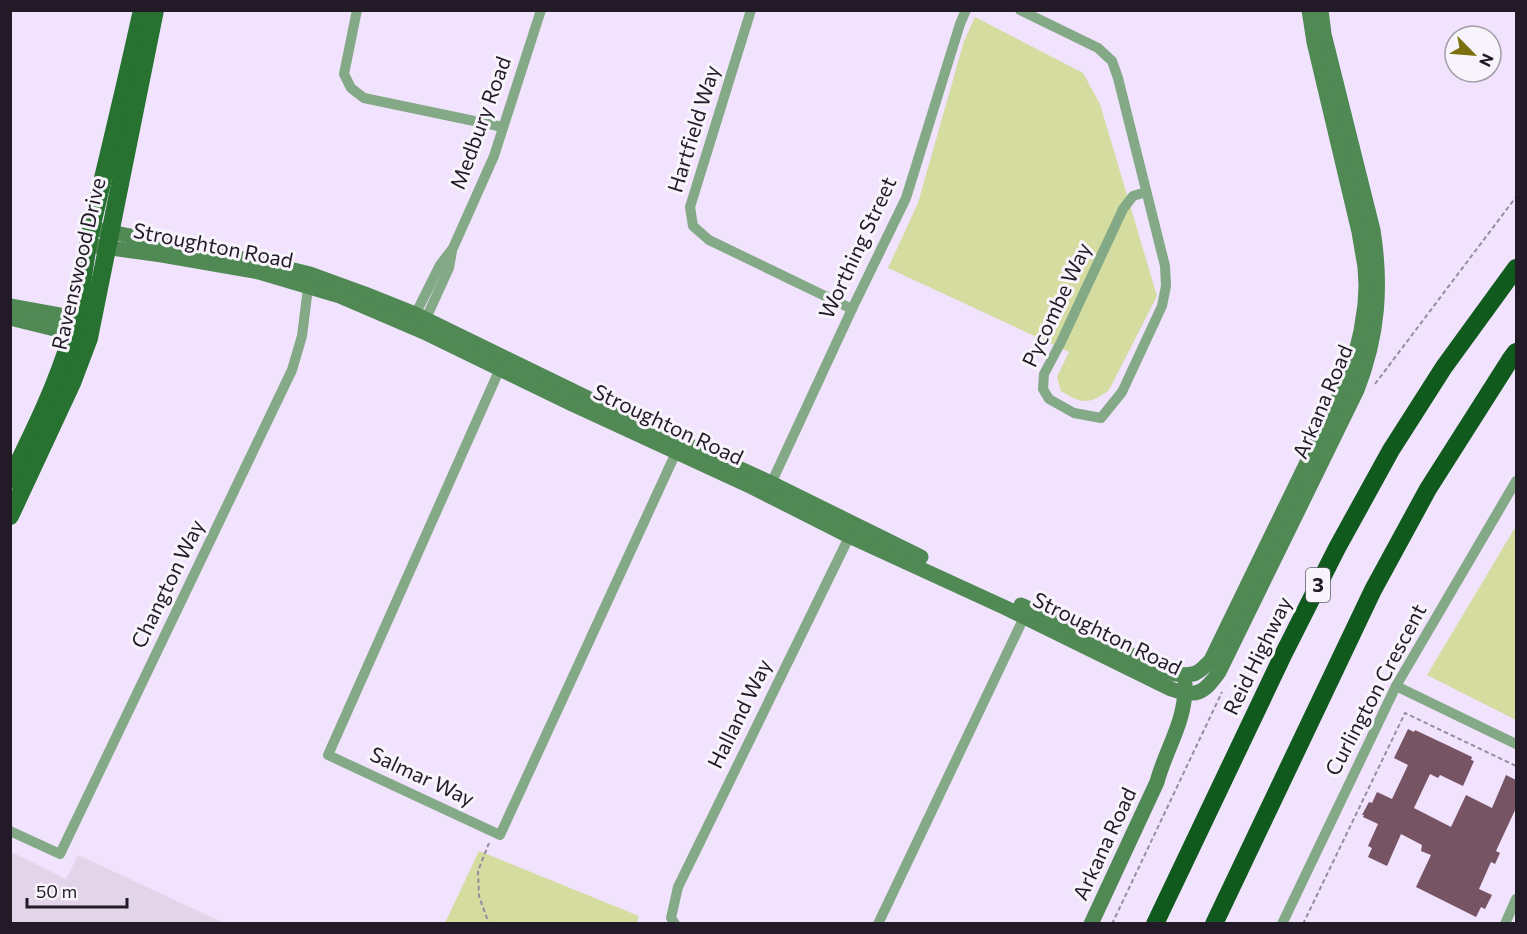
<svg xmlns="http://www.w3.org/2000/svg" width="1527" height="934" viewBox="0 0 1527 934" font-family="Commissioner,sans-serif">
  <style>
    .education { fill: #e3d5e9 }
    .green { fill: #d4dca0 }
    .building { fill: #765463 }
    .lines { fill: none; stroke-linecap: round; stroke-linejoin: round }
    .path { stroke: #978ba0; stroke-width: 2; stroke-dasharray: 4.5 3; stroke-linecap: butt }
    .street { stroke: #84a986; stroke-width: 10 }
    .secondary { stroke: #518955; stroke-width: 15 }
    .primary { stroke: #277231; stroke-width: 18 }
    .highway { stroke: #105a1e; stroke-width: 18 }
    .labels { text-anchor: middle; stroke-width: 6; stroke-linejoin: round; paint-order: stroke }
    .shield { fill: #f8f4fb; stroke: #625c67; stroke-width: 1.5 }
    .shield-label { font-size: 20px; font-weight: bold; fill: #221b27 }
    .street-label { font-size: 21px; fill: #221b27; stroke: #f8f4fb }
  </style>
  <rect width="100%" height="100%" fill="#f1e2fd"/>
  <path class="education" d="M11,852l55,27 12,-24 146,68h-213z"/>
  <g class="green">
    <path d="M975,17l108,56 17,31 57,192 -48,94c-19,15 -28,14 -48,1l-4,-14 12,-25 -181,-84 30,-65 46,-162z"/>
    <path d="M1516,526v194l-89,-45z"/>
    <path d="M479,851l160,65 -3,8 -191,-1z"/>
  </g>
  <path class="building" d="M1408,729l6,3 1,-2 34,16 23,11 -1,3 3,1 -11,25 -23,-11 -2,3 -8,-4 -16,34 37,19 15,-32 26,13 14,-33 10,5v28l-20,43 4,2 -5,11 -4,-2 -12,27 13,6 -7,14 -4,-2 -5,10 -60,-30 15,-32 -10,-4 1,-6 -21,-11 -14,32 -19,-9 4,-9 -4,-2 10,-22 -15,-7 1,-2h-2l7,-13 3,1 5,-11 15,7 16,-34 -14,-7z"/>
  <g class="lines">
    <g class="path">
      <path d="M1375,384l141,-187"/>
      <path d="M489,843l-11,28 1,25 10,28"/>
      <path d="M1112,924l110,-232"/>
      <path d="M1303,924l102,-211 111,53"/>
    </g>
    <g class="street">
      <path d="M357,10l-13,64 7,14 13,10 139,29"/>
      <path d="M751,10l-61,197 3,19 16,14 143,69"/>
      <path d="M1020,10l78,38 14,13 6,17 47,188 1,20 -4,20 -40,86 -21,26 -27,-5 -25,-14 -6,-10 1,-15 17,-32 62,-133 10,-13 13,-4"/>
      <path d="M413,319l27,-54 13,-17 41,-92 47,-146"/>
      <path d="M423,325l26,-57 3,-17"/>
      <path d="M502,364l-174,391 172,80 179,-389"/>
      <path d="M769,488l83,-179 54,-111 54,-174 6,-14"/>
      <path d="M1396,686l120,58"/>
      <path d="M10,831l50,23 232,-484 10,-34 7,-56"/>
      <path d="M675,924l-4,-6 7,-31 174,-356"/>
      <path d="M878,924l149,-313"/>
      <path d="M1282,924l114,-238 120,-205"/>
      <path d="M1505,924l11,-25"/>
    </g>
    <g class="secondary">
      <path d="M91,228l182,37 37,9 55,20 50,20 191,93 165,76 150,74"/>
      <path d="M96,246l66,9 97,17 81,24 84,36 146,71 182,84 97,49 157,72 165,81c26,9 33,4 48,-17l138,-282c21,-53 25,-104 16,-160l-49,-196 -3,-24"/>
      <path d="M10,306l55,10 22,3"/>
      <path d="M10,318l73,18"/>
      <path d="M1021,605l153,69c21,2 23,1 37,-14l137,-282 4,-10 9,-37 4,-26 1,-20 -1,-18 -6,-35 -45,-190 -5,-32"/>
      <path d="M1091,924l66,-142c9,-34 29,-60 28,-98"/>
    </g>
    <g class="primary">
      <path d="M10,480c23,-47 46,-93 61,-143 11,-35 12,-72 20,-108 17,-73 35,-145 51,-219"/>
      <path d="M10,516l62,-133 17,-45 66,-328"/>
    </g>
    <g class="highway">
      <path d="M1155,924l129,-271 53,-105 54,-98 53,-83 72,-99"/>
      <path d="M1214,924l159,-334 55,-101 82,-129 6,-8"/>
    </g>
  </g>
  <g class="labels">
    <rect class="shield" x="1306" y="568" width="24" height="34" rx="4.5"/>
    <g class="shield-label">
      <text x="1318" y="592">3</text>
    </g>
    <g class="street-label">
      <text transform="translate(481 123) rotate(-70)" y="7">Medbury Road</text>
      <text transform="translate(694 129) rotate(-73)" y="7">Hartfield Way</text>
      <text transform="translate(213 246) rotate(11)" y="7">Stroughton Road</text>
      <text transform="translate(858 248) rotate(-65)" y="7">Worthing Street</text>
      <text transform="translate(79 264) rotate(-77)" y="7">Ravenswood Drive</text>
      <text transform="translate(1057 305) rotate(-65)" y="7">Pycombe Way</text>
      <text transform="translate(1323 402) rotate(-67)" y="7">Arkana Road</text>
      <text transform="translate(668 425) rotate(25)" y="7">Stroughton Road</text>
      <text transform="translate(168 584) rotate(-64)" y="7">Changton Way</text>
      <text transform="translate(1107 634) rotate(26)" y="7">Stroughton Road</text>
      <text transform="translate(1258 656) rotate(-64)" y="7">Reid Highway</text>
      <text transform="translate(1376 690) rotate(-62)" y="7">Curlington Crescent</text>
      <text transform="translate(740 714) rotate(-64)" y="7">Halland Way</text>
      <text transform="translate(422 777) rotate(25)" y="7">Salmar Way</text>
      <text transform="translate(1105 844) rotate(-65)" y="7">Arkana Road</text>
    </g>
  </g>
  <rect width="1527" height="934" fill="none" stroke="#221b27" stroke-width="24"/>
  <g transform="translate(1473 54) rotate(115)"><circle r="28" fill="#f8f4fb" stroke="#a29da6" stroke-width="1.5"/>
  <path d="M0-4.5L10 22L0 15L-10 22Z" fill="#7b6f0e"/>
  <text y="-9" font-size="16" font-weight="bold" text-anchor="middle" fill="#221b27">N</text>
  </g>
  <path d="M27 898v9h100v-9" fill="none" stroke="#221b27" stroke-width="3"/>
  <text x="36" y="898" font-size="18" fill="#221b27" stroke="#f8f4fb" stroke-width="4.5" paint-order="stroke">50 m</text>
</svg>
